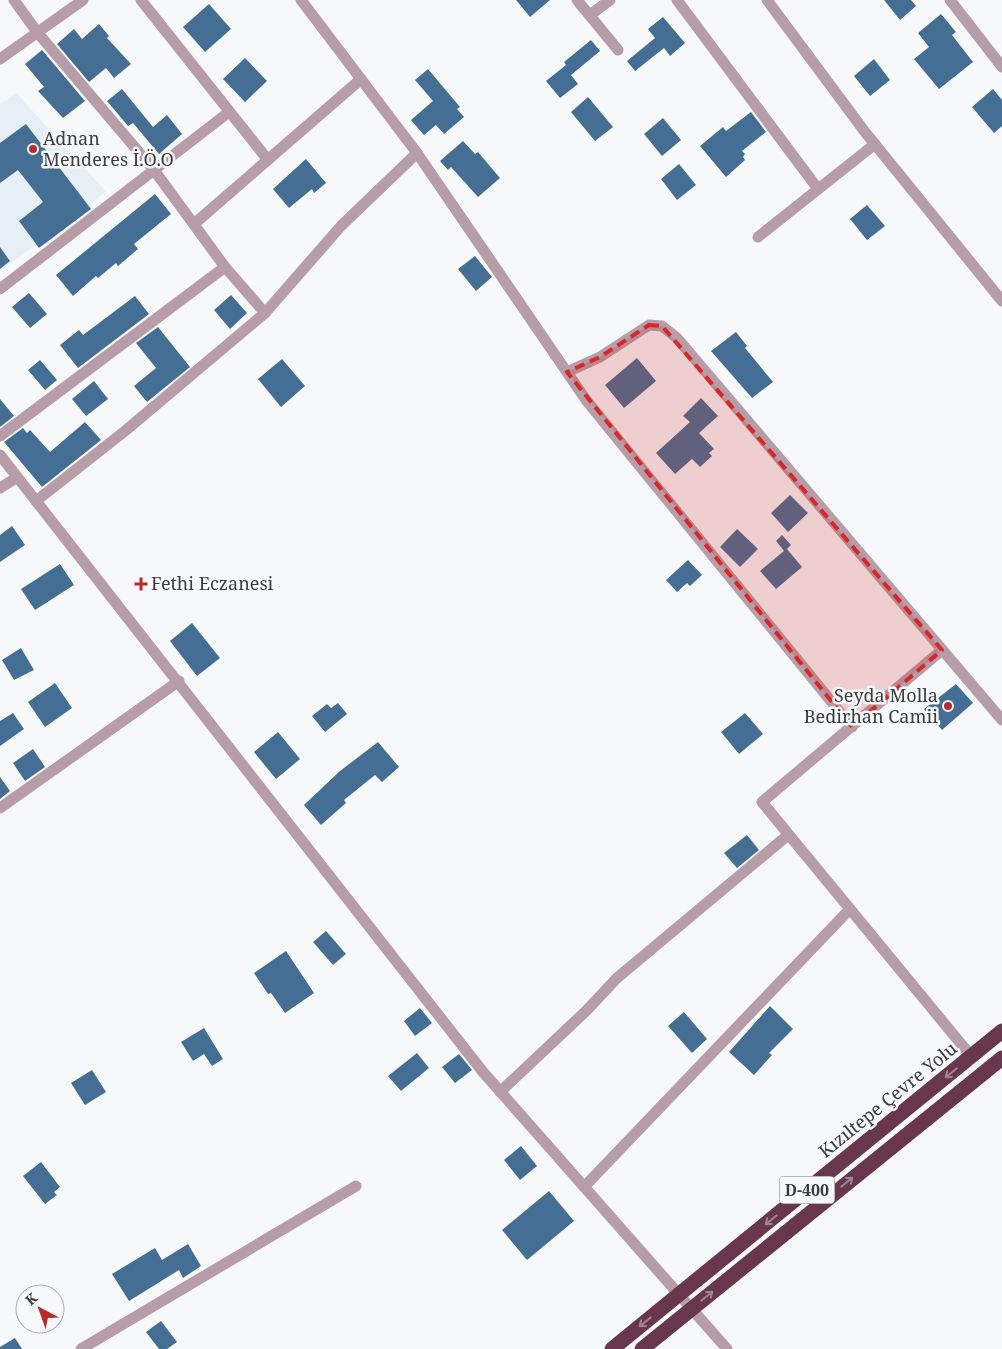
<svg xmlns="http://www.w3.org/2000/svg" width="1002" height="1349" viewBox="0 0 1002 1349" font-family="'Noto Serif',serif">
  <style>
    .built { fill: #e7eff6 }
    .building { fill: #446e93 }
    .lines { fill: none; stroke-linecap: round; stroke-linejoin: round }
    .minor { stroke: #b79da7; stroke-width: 11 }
    .highway { stroke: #69374d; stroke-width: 15 }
    .oneway { stroke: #a18492 }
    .marked { fill: #d62828; fill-opacity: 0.2; stroke: #d62828; stroke-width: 4; stroke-dasharray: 10 6; stroke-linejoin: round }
    .poi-dot { fill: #b92a2b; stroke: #f6f8f9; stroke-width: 2 }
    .labels { text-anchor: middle; stroke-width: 5; stroke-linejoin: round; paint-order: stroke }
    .shield { fill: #f6f8f9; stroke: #747475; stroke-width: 1 }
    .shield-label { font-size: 16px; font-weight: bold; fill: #3c3c3d }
    .poi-label { font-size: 18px; fill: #3c3c3d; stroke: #f6f8f9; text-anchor: start }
    .street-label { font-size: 18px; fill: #3c3c3d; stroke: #f6f8f9 }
  </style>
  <rect width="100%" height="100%" fill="#f6f8f9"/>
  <path class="built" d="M16,93l90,99 -106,79v-166z"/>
  <g class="building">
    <path d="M516,0h34l-20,17z"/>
    <path d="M884,0h27l5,6 -16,14z"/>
    <path d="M209,4l22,25 -26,23 -22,-25z"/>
    <path d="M941,14l15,18 -4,3 21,27 -34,27 -25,-30 15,-12 -11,-14z"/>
    <path d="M663,17l22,26 -15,13 -6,-8 -29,23 -8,-10 28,-23 -7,-9z"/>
    <path d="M99,24l10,12 -2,2 24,26 -17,14 -8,-10 -17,14 -32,-38 17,-15 8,10z"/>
    <path d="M591,40l9,11 -29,24 7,9 -18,14 -14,-17 20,-16 -2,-3z"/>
    <path d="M42,50l43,51 -22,17 -25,-27 6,-4 -19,-23z"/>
    <path d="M245,58l22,23 -22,21 -22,-23z"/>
    <path d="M874,59l16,21 -20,16 -16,-20z"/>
    <path d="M428,69l32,38 -3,2 7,8 -20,17 -8,-9 -12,10 -13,-15 22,-19 -18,-21z"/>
    <path d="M122,89l31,38 14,-12 15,19 -23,20 -26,-31 -5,3 -21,-25z"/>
    <path d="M993,89l9,11v26l-8,7 -22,-26z"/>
    <path d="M588,97l25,30 -18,14 -24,-29z"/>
    <path d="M751,112l15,20 -24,19 3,3 -2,3 2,3 -19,17 -26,-31 23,-19 3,4z"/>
    <path d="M663,118l18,22 -19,16 -18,-22z"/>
    <path d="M26,124l65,85 -52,39 -20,-27 24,-19 -25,-32 -18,13v-40z"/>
    <path d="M463,141l12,13 3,-2 22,26 -22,19 -27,-30 -3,3 -8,-9z"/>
    <path d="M306,159l20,24 -12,10 -2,-4 -23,19 -16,-19z"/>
    <path d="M679,164l17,21 -19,15 -16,-21z"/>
    <path d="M155,194l16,20 -37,30 4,5 -20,17 -2,-3 -18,15 -2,-2 -23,20 -17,-21z"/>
    <path d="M867,205l18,21 -18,14 -17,-21z"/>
    <path d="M0,247l10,14 -10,8z"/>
    <path d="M475,256l17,21 -16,14 -18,-22z"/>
    <path d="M29,293l18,21 -17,14 -18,-21z"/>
    <path d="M231,295l16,18 -17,16 -16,-19z"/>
    <path d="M135,296l14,18 -71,54 -18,-23 19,-15 4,5z"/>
    <path d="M158,327l32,40 -43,35 -13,-16 22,-18 -20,-25z"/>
    <path d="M736,332l11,14 -2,2 28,34 -21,16 -41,-47z"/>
    <path d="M637,358l19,23 -32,27 -19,-23z"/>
    <path d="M282,359l23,27 -24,21 -23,-28z"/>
    <path d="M40,360l17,20 -12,10 -17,-20z"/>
    <path d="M94,381l14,18 -22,17 -14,-17z"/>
    <path d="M701,398l17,18 -19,17 15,16 -5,4 3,3 -12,11 -8,-8 -17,15 -19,-21 34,-31 -7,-6z"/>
    <path d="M0,399l14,17 -14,11z"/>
    <path d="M85,422l16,18 -59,47 -38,-45 19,-14 4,5 3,-3 20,22z"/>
    <path d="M790,495l18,18 -20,19 -17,-19z"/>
    <path d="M12,526l13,19 -25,17v-27z"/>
    <path d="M737,529l21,20 -18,18 -20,-20z"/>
    <path d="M782,535l9,10 -4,4 15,18 -26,22 -16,-18 24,-20 -8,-10z"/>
    <path d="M688,560l14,15 -12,11 -3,-3 -10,9 -11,-12z"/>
    <path d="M60,564l14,21 -39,25 -14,-21z"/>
    <path d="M192,623l28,35 -23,18 -27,-35z"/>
    <path d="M21,648l13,22 -20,10 -12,-20z"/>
    <path d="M55,683l17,25 -27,19 -17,-25z"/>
    <path d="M956,684l17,19 -31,27 -18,-21z"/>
    <path d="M338,703l9,11 -22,18 -13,-16 15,-12 4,4z"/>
    <path d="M13,713l11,16 -24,17v-25z"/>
    <path d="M745,713l18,21 -24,20 -18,-22z"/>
    <path d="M278,732l22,27 -24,20 -22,-27z"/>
    <path d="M378,742l21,25 -17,15 -7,-7 -31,25 2,3 -25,22 -17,-20 36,-34z"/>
    <path d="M33,749l12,18 -20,14 -12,-18z"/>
    <path d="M0,777l10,14 -10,8z"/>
    <path d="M747,835l12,15 -22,18 -13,-15z"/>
    <path d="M326,931l20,23 -13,11 -20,-23z"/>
    <path d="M286,951l28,42 -29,20 -14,-20 -3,1 -14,-21z"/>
    <path d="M770,1006l23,23 -24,24 3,2 -18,20 -25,-23z"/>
    <path d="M420,1008l12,15 -17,13 -11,-15z"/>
    <path d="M684,1012l23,27 -15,14 -24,-27z"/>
    <path d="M204,1028l19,31 -11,7 -8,-12 -11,7 -12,-19z"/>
    <path d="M417,1053l12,15 -28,23 -13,-15z"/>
    <path d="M459,1054l13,16 -17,13 -13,-16z"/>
    <path d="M92,1070l14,22 -21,13 -14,-22z"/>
    <path d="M521,1146l16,20 -17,14 -16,-20z"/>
    <path d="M41,1162l19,25 -6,5 3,3 -12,9 -22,-28z"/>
    <path d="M549,1191l25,30 -47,39 -25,-30z"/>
    <path d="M188,1244l13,22 -18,12 -4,-8 -50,31 -17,-27 43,-26 7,12z"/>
    <path d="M161,1321l16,21 -10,7h-8l-13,-17z"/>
    <path d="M15,1338l7,11h-22v-2z"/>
  </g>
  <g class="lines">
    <g class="minor">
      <path d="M14,0l23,32 117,138 71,97 40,46"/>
      <path d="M141,0l127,160"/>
      <path d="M301,0l116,153 169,247 266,327"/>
      <path d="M577,0l41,50"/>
      <path d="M677,0l141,189"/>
      <path d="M767,0l98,132 137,169"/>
      <path d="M950,0l52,67"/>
      <path d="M590,15l20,-15"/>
      <path d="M0,59l83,-59"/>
      <path d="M194,224l167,-145"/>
      <path d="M758,237l117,-93"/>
      <path d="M0,289l229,-177"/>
      <path d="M567,372l33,-15 49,-32 13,1 15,12 325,382"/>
      <path d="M0,436l225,-169"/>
      <path d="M0,455l483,617 244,277"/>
      <path d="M0,488l16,-10"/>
      <path d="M36,501l89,-70 140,-118 76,-87 76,-73"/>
      <path d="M942,650l-180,152 209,254"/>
      <path d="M0,808l179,-127"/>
      <path d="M500,1092l86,-81 31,-33 171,-143"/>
      <path d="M584,1187l266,-278"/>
      <path d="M81,1349l275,-163"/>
    </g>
    <g class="highway">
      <path d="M612,1349l390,-318"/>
      <path d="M642,1349l360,-291"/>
    </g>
  </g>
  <defs><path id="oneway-shaft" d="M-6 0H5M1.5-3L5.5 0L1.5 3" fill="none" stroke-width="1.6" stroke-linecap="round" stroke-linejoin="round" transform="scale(1.25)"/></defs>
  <g class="oneway">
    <use href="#oneway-shaft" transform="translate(951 1073) rotate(141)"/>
    <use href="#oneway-shaft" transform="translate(847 1182) rotate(-39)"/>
    <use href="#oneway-shaft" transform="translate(771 1220) rotate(141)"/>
    <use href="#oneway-shaft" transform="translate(707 1296) rotate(-39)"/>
    <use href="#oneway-shaft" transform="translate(645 1322) rotate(141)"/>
  </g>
  <path class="marked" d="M649,325l13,1 280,324 -90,77 -285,-355 33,-15z"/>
  <g class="poi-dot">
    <circle cx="33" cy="149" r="5"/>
    <path d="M138.5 576.5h5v5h5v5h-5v5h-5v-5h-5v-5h5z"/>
    <circle cx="948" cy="706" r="5"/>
  </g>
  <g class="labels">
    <rect class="shield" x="779.5" y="1176.5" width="55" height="27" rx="4"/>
    <g class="shield-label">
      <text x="807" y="1196">D-400</text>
    </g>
    <g class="poi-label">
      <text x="43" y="145">Adnan<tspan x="43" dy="21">Menderes İ.Ö.O</tspan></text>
      <text x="151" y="590">Fethi Eczanesi</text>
      <text x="938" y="702" text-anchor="end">Seyda Molla<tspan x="938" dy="21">Bedirhan Camii</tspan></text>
    </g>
    <g class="street-label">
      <text transform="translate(888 1100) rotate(-39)" y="6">Kızıltepe Çevre Yolu</text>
    </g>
  </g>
  <g transform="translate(40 1309) rotate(319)"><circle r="24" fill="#f6f8f9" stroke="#acadae"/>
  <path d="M0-4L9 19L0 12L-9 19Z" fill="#b92a2b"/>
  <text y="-8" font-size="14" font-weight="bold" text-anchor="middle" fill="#3c3c3d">K</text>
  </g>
</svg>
